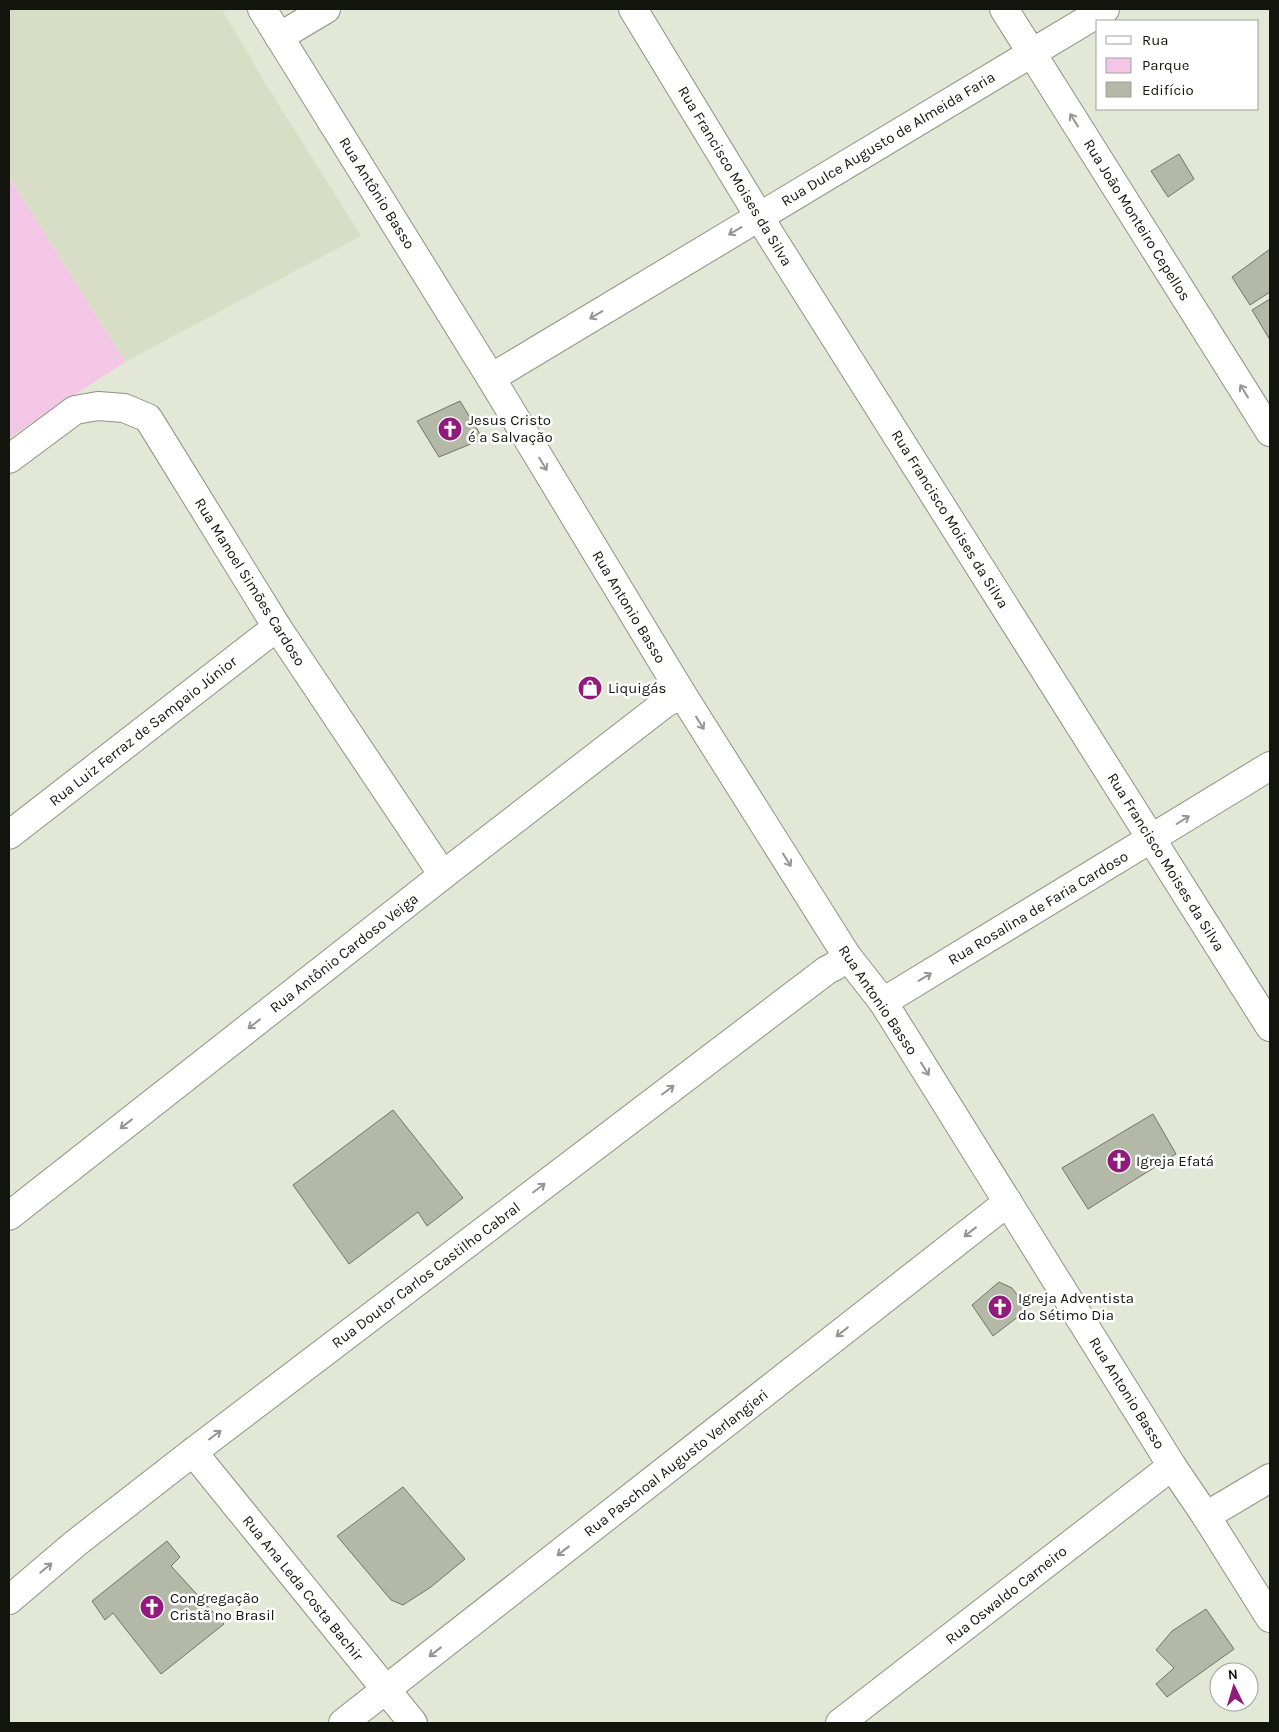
<svg xmlns="http://www.w3.org/2000/svg" width="1279" height="1732" viewBox="0 0 1279 1732" font-family="Karla,sans-serif">
  <style>
    .built { fill: #d8dec5 }
    .green { fill: #f4c6e6 }
    .building { fill: #b4b8a7; stroke: #717565 }
    .lines { fill: none; stroke-linecap: round; stroke-linejoin: round }
    .minor-casing { stroke: #8e9282; stroke-width: 30 }
    .minor { stroke: #fff; stroke-width: 28 }
    .oneway { stroke: #959593 }
    .labels { text-anchor: middle; stroke-width: 5; stroke-linejoin: round; paint-order: stroke }
    .street-label { font-size: 15px; fill: #13140e; stroke: #fff }
    .poi-label { font-size: 15px; fill: #13140e; stroke: #fff; text-anchor: start }
  </style>
  <rect width="100%" height="100%" fill="#e3e7d5"/>
  <path class="built" d="M9,9h213l43,74 96,153 -236,126 -116,-185z"/>
  <path class="green" d="M9,177l116,185 -116,76z"/>
  <g class="building">
    <path d="M1179,154l15,25 -26,18 -17,-26z"/>
    <path d="M1270,249v43l-20,13 -18,-28z"/>
    <path d="M1270,299v41l-18,-30z"/>
    <path d="M460,401l23,38 -44,18 -22,-36z"/>
    <path d="M393,1110l70,88 -36,28 -9,-14 -69,52 -56,-79z"/>
    <path d="M1153,1114l23,40 -88,55 -26,-41z"/>
    <path d="M999,1282l13,6 16,21 -35,27 -21,-31z"/>
    <path d="M403,1487l62,72 -34,28 -28,18 -12,-5 -54,-64z"/>
    <path d="M167,1541l13,16 -9,9 53,58 -63,50 -48,-61 -8,7 -13,-19z"/>
    <path d="M1206,1609l28,40 -67,48 -11,-13 18,-16 -18,-18 16,-19z"/>
  </g>
  <g class="lines">
    <defs>
      <g id="minor">
        <path d="M262,9l229,369 191,316 165,262 36,46 289,464 34,50 64,102"/>
        <path d="M633,9l138,227 499,791"/>
        <path d="M1004,9l266,423"/>
        <path d="M279,37l47,-28"/>
        <path d="M491,378l614,-369"/>
        <path d="M9,459l66,-49 23,-4 26,2 24,10 129,209 166,248"/>
        <path d="M9,835l268,-208"/>
        <path d="M883,1002l387,-236"/>
        <path d="M9,1216l434,-341 221,-171 18,-10"/>
        <path d="M193,1452l220,271"/>
        <path d="M1206,1516l64,-38"/>
        <path d="M9,1600l67,-57 117,-91 634,-482 8,-4 12,-10"/>
        <path d="M343,1723l665,-521"/>
        <path d="M840,1723l332,-257"/>
      </g>
    </defs>
    <use href="#minor" class="minor-casing"/>
    <use href="#minor" class="minor"/>
  </g>
  <defs><path id="oneway-shaft" d="M-6 0H5M1.5-3L5.5 0L1.5 3" fill="none" stroke-width="1.6" stroke-linecap="round" stroke-linejoin="round" transform="scale(1.25)"/></defs>
  <g class="oneway">
    <use href="#oneway-shaft" transform="translate(1074 120) rotate(-122)"/>
    <use href="#oneway-shaft" transform="translate(735 231) rotate(149)"/>
    <use href="#oneway-shaft" transform="translate(596 315) rotate(149)"/>
    <use href="#oneway-shaft" transform="translate(1244 391) rotate(-122)"/>
    <use href="#oneway-shaft" transform="translate(543 464) rotate(59)"/>
    <use href="#oneway-shaft" transform="translate(700 723) rotate(58)"/>
    <use href="#oneway-shaft" transform="translate(1183 820) rotate(-32)"/>
    <use href="#oneway-shaft" transform="translate(787 860) rotate(58)"/>
    <use href="#oneway-shaft" transform="translate(925 977) rotate(-31)"/>
    <use href="#oneway-shaft" transform="translate(254 1024) rotate(142)"/>
    <use href="#oneway-shaft" transform="translate(925 1069) rotate(58)"/>
    <use href="#oneway-shaft" transform="translate(668 1090) rotate(-37)"/>
    <use href="#oneway-shaft" transform="translate(126 1124) rotate(142)"/>
    <use href="#oneway-shaft" transform="translate(539 1188) rotate(-37)"/>
    <use href="#oneway-shaft" transform="translate(970 1232) rotate(142)"/>
    <use href="#oneway-shaft" transform="translate(842 1332) rotate(142)"/>
    <use href="#oneway-shaft" transform="translate(215 1435) rotate(-37)"/>
    <use href="#oneway-shaft" transform="translate(563 1551) rotate(142)"/>
    <use href="#oneway-shaft" transform="translate(46 1568) rotate(-40)"/>
    <use href="#oneway-shaft" transform="translate(435 1652) rotate(142)"/>
  </g>
  <defs>
    <symbol id="church-disc" viewBox="-11 -11 22 22"><circle r="9.5" fill="#911b7a" stroke="#fff"/><path d="M-1.2-6h2.4v3.5h3.3v2.4h-3.3V6h-2.4V-.1h-3.3v-2.4h3.3Z" fill="#fff"/></symbol>
    <symbol id="shop-disc" viewBox="-11 -11 22 22"><circle r="9.5" fill="#911b7a" stroke="#fff"/><path d="M-5-2.5h2.3a2.7 3.5 0 0 1 5.4 0H5L5.5 6h-11ZM-1.5-2.5h3a1.5 2.3 0 0 0-3 0Z" fill="#fff"/></symbol>
  </defs>
  <g fill-rule="evenodd">
    <use href="#church-disc" x="436" y="415" width="28" height="28"/>
    <use href="#shop-disc" x="576" y="674" width="28" height="28"/>
    <use href="#church-disc" x="1105" y="1147" width="28" height="28"/>
    <use href="#church-disc" x="986" y="1293" width="28" height="28"/>
    <use href="#church-disc" x="138" y="1593" width="28" height="28"/>
  </g>
  <g class="labels">
    <g class="street-label">
      <text transform="translate(888 139) rotate(-31)" y="5">Rua Dulce Augusto de Almeida Faria</text>
      <text transform="translate(735 176) rotate(59)" y="5">Rua Francisco Moises da Silva</text>
      <text transform="translate(377 193) rotate(58)" y="5">Rua Antônio Basso</text>
      <text transform="translate(1137 220) rotate(58)" y="5">Rua João Monteiro Cepellos</text>
      <text transform="translate(950 519) rotate(58)" y="5">Rua Francisco Moises da Silva</text>
      <text transform="translate(250 582) rotate(58)" y="5">Rua Manoel Simões Cardoso</text>
      <text transform="translate(629 607) rotate(59)" y="5">Rua Antonio Basso</text>
      <text transform="translate(143 731) rotate(-38)" y="5">Rua Luiz Ferraz de Sampaio Júnior</text>
      <text transform="translate(1166 862) rotate(58)" y="5">Rua Francisco Moises da Silva</text>
      <text transform="translate(1038 908) rotate(-31)" y="5">Rua Rosalina de Faria Cardoso</text>
      <text transform="translate(344 953) rotate(-38)" y="5">Rua Antônio Cardoso Veiga</text>
      <text transform="translate(878 1000) rotate(56)" y="5">Rua Antonio Basso</text>
      <text transform="translate(426 1275) rotate(-37)" y="5">Rua Doutor Carlos Castilho Cabral</text>
      <text transform="translate(1127 1393) rotate(58)" y="5">Rua Antonio Basso</text>
      <text transform="translate(676 1463) rotate(-38)" y="5">Rua Paschoal Augusto Verlangieri</text>
      <text transform="translate(303 1588) rotate(51)" y="5">Rua Ana Leda Costa Bachir</text>
      <text transform="translate(1006 1595) rotate(-38)" y="5">Rua Oswaldo Carneiro</text>
    </g>
    <g class="poi-label">
      <text x="468" y="425">Jesus Cristo<tspan x="468" dy="17">é a Salvação</tspan></text>
      <text x="608" y="693">Liquigás</text>
      <text x="1136" y="1166">Igreja Efatá</text>
      <text x="1018" y="1303">Igreja Adventista<tspan x="1018" dy="17">do Sétimo Dia</tspan></text>
      <text x="170" y="1603">Congregação<tspan x="170" dy="17">Cristã no Brasil</tspan></text>
    </g>
  </g>
  <rect width="1279" height="1732" fill="none" stroke="#13140e" stroke-width="20"/>
  <rect x="1096" y="20" width="162" height="90" fill="#ffffff" stroke="#a1a19f"/>
  <rect x="1106" y="36" width="25" height="8" fill="#ffffff" stroke="#a1a19f"/>
  <text x="1142" y="45" font-size="15" fill="#13140e">Rua</text>
  <rect x="1106" y="58" width="25" height="15" fill="#f4c6e6" stroke="#a1a19f"/>
  <text x="1142" y="70" font-size="15" fill="#13140e">Parque</text>
  <rect x="1106" y="82" width="25" height="15" fill="#b4b8a7" stroke="#a1a19f"/>
  <text x="1142" y="95" font-size="15" fill="#13140e">Edifício</text>
  <g transform="translate(1234 1687) rotate(355)"><circle r="24" fill="#ffffff" stroke="#a1a19f"/>
  <path d="M0-4L9 19L0 12L-9 19Z" fill="#911b7a"/>
  <text y="-8" font-size="14" font-weight="bold" text-anchor="middle" fill="#13140e">N</text>
  </g>
</svg>
